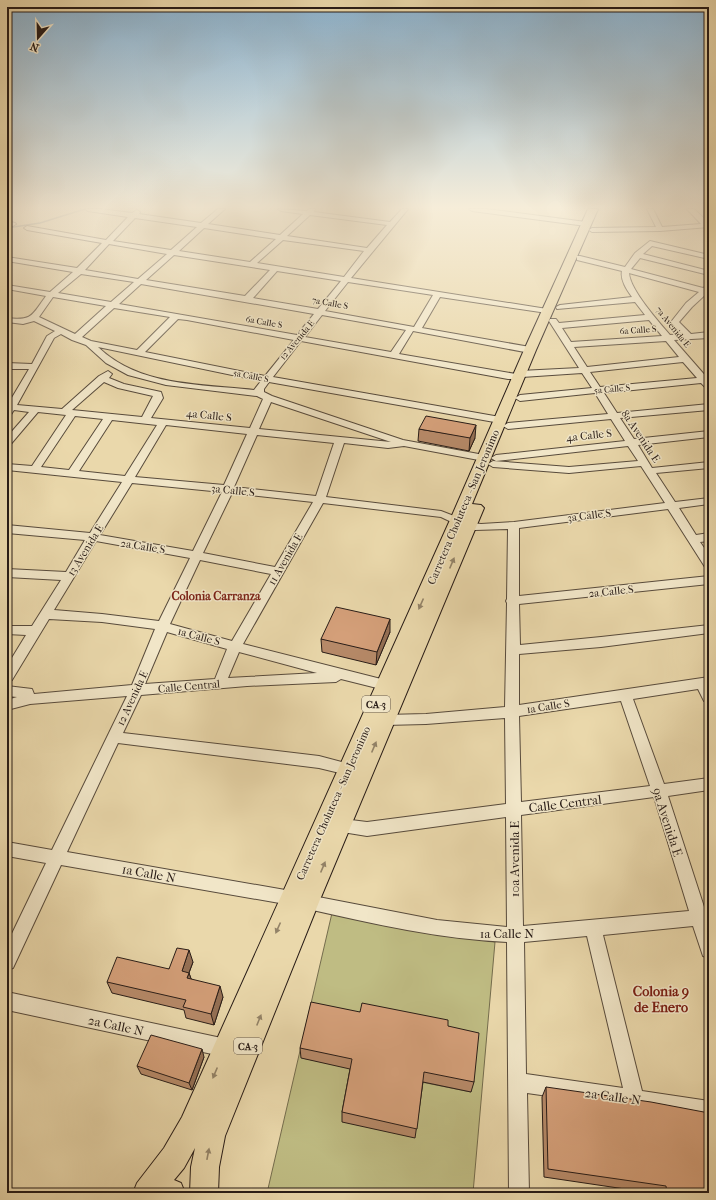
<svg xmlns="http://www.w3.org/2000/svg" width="716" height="1200" viewBox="0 0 716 1200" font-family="'IM FELL French Canon',serif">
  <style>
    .green { fill: #bfbc83; stroke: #746c4d; fill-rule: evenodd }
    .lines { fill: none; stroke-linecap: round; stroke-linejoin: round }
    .stream { stroke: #6f7876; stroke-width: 1.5 }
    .minor-casing { stroke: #584b3c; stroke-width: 2 }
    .highway-casing { stroke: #281c17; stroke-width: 2 }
    .minor { fill: #f1e6c8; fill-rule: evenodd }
    .highway { fill: #ead8ab; fill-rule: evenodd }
    .wall { fill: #b78a69; stroke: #281c17 }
    .shaded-wall { fill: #957055; stroke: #281c17 }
    .building { fill: #d5a07a; stroke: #281c17 }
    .oneway { fill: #938368 }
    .labels { text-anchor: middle; stroke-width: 3; stroke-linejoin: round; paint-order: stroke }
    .far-street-label { font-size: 9px; fill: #281c17; stroke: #f1e6c8 }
    .shield { fill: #f1e6c8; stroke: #64594c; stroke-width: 1 }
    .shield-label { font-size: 10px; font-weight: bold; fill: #281c17 }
    .street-label { font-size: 11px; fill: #281c17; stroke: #f1e6c8 }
    .neighbourhood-label { font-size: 12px; font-weight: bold; fill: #7a1f14; stroke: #f1e6c8 }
    .near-street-label { font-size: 13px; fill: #281c17; stroke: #f1e6c8 }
    .near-neighbourhood-label { font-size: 14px; font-weight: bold; fill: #7a1f14; stroke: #f1e6c8 }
  </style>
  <rect width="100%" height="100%" fill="#ead8ab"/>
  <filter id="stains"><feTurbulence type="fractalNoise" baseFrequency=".005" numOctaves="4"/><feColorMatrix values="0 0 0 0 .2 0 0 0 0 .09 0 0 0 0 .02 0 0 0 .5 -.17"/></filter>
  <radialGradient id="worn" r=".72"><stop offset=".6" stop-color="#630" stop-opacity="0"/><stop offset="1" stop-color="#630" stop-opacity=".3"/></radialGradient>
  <path class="green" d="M332,913l163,29 -22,251h-206zM476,1044l-5,48 -169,-34z"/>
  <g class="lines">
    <path class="stream" d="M7,228l33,-5 45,-14"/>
    <defs>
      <g id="minor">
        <path d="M85,209h15l32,4 5,-3 3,2 -1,2 62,9 17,-14h7l-17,15 72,11 23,-21 -22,-3 -3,-2 29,2 2,-2h6l-1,3 76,10 12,-13h6l-57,69 196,31 4,2 -4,2 -107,-16 -18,31 108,19 4,3 -4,3 -117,-22 -14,23 117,20 4,-3 59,-3 -30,-47 1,-2h6l3,4 86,-8 -10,-13 -78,7 -1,-2 4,-2 72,-8c-5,-7 -12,-17 -10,-26l-45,-11v-4h3l45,11 10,-14 15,-12 59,14v4l-57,-13 -9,8 66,17v4l-69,-17 -9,11 72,19 6,-3v9h-3l-14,13 -13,15 12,12 18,-2v6l-35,2 35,40v9l-3,-1 -5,-5 -97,10 13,20 92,-9v6l-89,8 14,21 75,-8v6l-71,8 14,23 57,-6v6l-53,5 19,29 34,-4v6l-30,4 17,27 13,-2v8l-9,1 9,13v13l-4,-1 -37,-58 -149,19v68l190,-20v8l-190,20 1,41 81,-8 108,-12v8l-108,14 -82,7v51l190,-28v25l-5,-1 -6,-12 -65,10 31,85 45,-6v12l-41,6 37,114 4,-1v49l-6,-2 -10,-30 -90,9 39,156 67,10v18l-182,-26 2,100h-20l-2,-251c-67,-3 -133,-18 -199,-33l-6,-2 -2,-5 2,-5 6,-2 129,25 70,7 -1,-110 -139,19 -37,-6 -3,-5 3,-5 5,-2 32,4 139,-18 -1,-86 -79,6 -41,1 -5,-1 -2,-4 2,-4 5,-1 41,-1 79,-7 2,-104 -1,-2 1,-2 1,-70 -33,1 -13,-3 -21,-10 -118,-14 -80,141 142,36 5,1 2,4 -2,4 -5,1 -44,-11 -5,3 -89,4 -106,9 -18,38 196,23 34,9 2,4 -2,4 -5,2 -29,-7 -201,-25 -51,109 224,39 6,2 2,5 -2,5 -6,2 -230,-40 -48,103 -6,2v-26l39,-81 -39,-7v-14l45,8 75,-154 -97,8 -23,6v-10l10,-3 -10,-1v-10l25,3 2,5 98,-9 23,-56 -53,-7 -53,-3 -37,61 -5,2v-16l19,-31 -19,-1v-8h25l29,-46 -54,-3v-8l59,3 19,-32 -78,-7v-8l83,8 32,-51 -115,-12v-6l25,2 34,-51 -28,-3 -28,33 -3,1v-9l22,-25 -15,-2 -4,6 -3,1v-11l22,-37h-22v-6l25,1 15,-28 8,-5 -21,-10 -11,3 -16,-2v-4c26,3 25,-3 39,-22l-39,-7v-4l43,7 23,-20 -66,-11v-4l70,11 25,-25 -75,-13 -3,-2 3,-2 79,14 22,-23 -40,-6zM310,215l77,10 -20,23 -80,-12zM135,218l62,9 -26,23 -58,-9zM204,228l72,11 -26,23 -71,-11zM283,240l81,11 -20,26 -87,-14zM109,244l58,10 -29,25 -53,-9zM174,255l96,15 -25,26 -99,-16zM277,271l64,10 -23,28 -65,-11zM629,273l70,19 -13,11 -15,19 11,12 -12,1c-11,-13 -40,-45 -41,-62zM81,274l53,8 -23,20 -53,-9zM348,282l85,13 -19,32 -89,-16zM141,284l173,30 -17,21 -178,-31zM53,297l53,9 -31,28 -36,-17zM114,308l56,9 -33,33 -46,-9 -9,-4zM322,315l84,15 -15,22 -86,-15zM178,319l9,1 107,20 -29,36 -120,-24zM649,320l13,16 -91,6 -9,-14zM61,334l11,6 14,5 20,18 22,12 38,10 91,11 6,3 -13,29 -99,-10 12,-20 -2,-6 -37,-8 -15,-6 3,-4 -4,-3 -9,5 -37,33 -45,-4 37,-67zM301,341l207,38h13l1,-2 60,-4 10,15 -72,7 -5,3 5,3 75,-8 13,21 -100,9 -5,3 5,3 103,-10 14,22 -129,14 -5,3 5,3 132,-15 10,15 -69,6 -76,-6 -5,3 5,3 76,6 72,-7 24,37 -151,19 -33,2 -9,-1 -31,-12 -115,-14 18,-54 44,5 16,-2 80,15 5,-3 -5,-3 -81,-15 -131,-44 -8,-4v-3l5,-7 231,41 5,-3 -5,-3 -227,-40zM666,341l13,16 -92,10 -13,-20zM98,347l163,34 -7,9c-52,-6 -115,-3 -156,-43zM683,362l14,16 -97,9 -10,-15zM104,382l14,6 35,8 -11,21 -70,-7zM271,402l120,40 -132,-13zM75,416l28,3 -34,51 -28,-3zM112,420l45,5 -32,51 -46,-5zM166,425l81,9 -23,51 -89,-8zM257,435l77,8 -18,53 -82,-9zM132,483l90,9 -29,59 -93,-16zM232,493l81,9 -38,65 -72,-14zM96,541l94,17 -31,63 -57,-7 -48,-4zM200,560l71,14 -39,67 -62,-17zM167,632l60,17 -12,30 -70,5zM239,652l78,21 -89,5zM621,701l29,85 -129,16 -2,-86zM654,797l35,114 -166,15 -2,-111zM587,936l36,152 -97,-14 -2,-132z"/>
        <path d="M469,209h17l100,13 3,2 -3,2 -114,-15z"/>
        <path d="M647,209h6l9,18 39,-3 -14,-15h7l15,14v4l-49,4 -68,1 -3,-2 3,-2 64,-1z"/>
        <path d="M7,221l8,2 1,1 -3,2 -6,-1z"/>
        <path d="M7,992l219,47 6,3 3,6 -3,6 -6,3 -219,-47z"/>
      </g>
      <path id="highway" d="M588,209h10l-62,141 -64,154 9,1 3,3 -165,394 -94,234 -6,31 -1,26h-28l1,-26 4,-19 -11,20 -10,12 7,3 4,10h-52l4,-10 27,-35 18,-31 268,-597 74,-170z"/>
    </defs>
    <use href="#minor" class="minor-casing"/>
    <use href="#highway" class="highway-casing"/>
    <use href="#minor" class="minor"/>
    <use href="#highway" class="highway"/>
  </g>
  <g class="wall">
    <path d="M419,429l56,9 -6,13 -51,-10z"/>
    <path d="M390,632l-14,33 -54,-13 -1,-13z"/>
    <path d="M193,962l-4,11 2,6 32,18 -9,28 -28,-7 -2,-8 -72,-17 -5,-11 62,-13z"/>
    <path d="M360,1012l88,14 26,56 -3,10 -48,-10 -8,56 -73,-16v-10l8,-43 -49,-11 -1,-10z"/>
    <path d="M204,1057l-12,33 -51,-16 -4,-8z"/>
    <path d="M546,1087l163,106h-57l-108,-16 -2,-80z"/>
  </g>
  <g class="shaded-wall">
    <path d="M476,425l-1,13 -6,13 1,-13z"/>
    <path d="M390,619v13l-14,33 1,-13z"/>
    <path d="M189,950l4,12 -8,21 -3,-12z"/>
    <path d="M189,973l4,11 -6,-6z"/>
    <path d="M220,986l3,11 -9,28 -3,-11z"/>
    <path d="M202,1049l2,8 -12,33 -3,-7z"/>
  </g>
  <g class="building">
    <path d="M426,416l50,9 -6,13 -51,-9z"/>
    <path d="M336,607l54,12 -13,33 -56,-13z"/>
    <path d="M177,948l12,2 -7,21 7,2 -2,5 33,8 -9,28 -28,-7 3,-7 -79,-18 10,-25 52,12z"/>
    <path d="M311,1002l49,10 2,-9 86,17v6l31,7 -5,49 -50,-10 -7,57 -75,-17 10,-53 -52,-11z"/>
    <path d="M151,1035l51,14 -13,34 -52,-17z"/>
    <path d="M546,1087l105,15 58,11v80h-42l-1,-7 -118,-17z"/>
  </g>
  <defs><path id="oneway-solid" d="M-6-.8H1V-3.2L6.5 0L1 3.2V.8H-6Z"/></defs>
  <g class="oneway">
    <use href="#oneway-solid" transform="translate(452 563) rotate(-67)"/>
    <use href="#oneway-solid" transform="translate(421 604) rotate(114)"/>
    <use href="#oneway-solid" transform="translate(374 747) rotate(-67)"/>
    <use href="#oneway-solid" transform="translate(323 867) rotate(-67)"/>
    <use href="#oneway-solid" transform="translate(278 928) rotate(114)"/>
    <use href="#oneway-solid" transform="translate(259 1020) rotate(-68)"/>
    <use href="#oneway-solid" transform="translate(215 1073) rotate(113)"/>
    <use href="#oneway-solid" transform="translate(208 1154) rotate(-79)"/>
  </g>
  <linearGradient id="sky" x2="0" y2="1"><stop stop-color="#8bb5d4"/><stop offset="0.55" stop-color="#f6edd9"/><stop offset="1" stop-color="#f6edd9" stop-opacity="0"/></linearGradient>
  <rect width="716" height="377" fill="url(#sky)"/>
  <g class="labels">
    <g class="far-street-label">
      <text transform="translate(330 303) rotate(10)" y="3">7a Calle S</text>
      <text transform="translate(264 322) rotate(10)" y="3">6a Calle S</text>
      <text transform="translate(673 327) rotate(51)" y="3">7a Avenida E</text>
      <text transform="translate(638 330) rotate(-4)" y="3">6a Calle S</text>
      <text transform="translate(297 340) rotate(-50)" y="3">12 Avenida E</text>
      <text transform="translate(251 376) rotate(11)" y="3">5a Calle S</text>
      <text transform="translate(612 389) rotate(-5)" y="3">5a Calle S</text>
    </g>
    <g class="shield">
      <rect x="362" y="696" width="28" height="16" rx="3"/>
      <rect x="234" y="1038" width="28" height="16" rx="3"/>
    </g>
    <g class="shield-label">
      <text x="376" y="708">CA-3</text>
      <text x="248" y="1050">CA-3</text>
    </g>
    <g class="street-label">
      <text transform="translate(209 415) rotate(6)" y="4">4a Calle S</text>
      <text transform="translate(589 435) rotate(-6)" y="4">4a Calle S</text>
      <text transform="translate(641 436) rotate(56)" y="4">8a Avenida E</text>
      <text transform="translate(233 490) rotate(6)" y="4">3a Calle S</text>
      <text transform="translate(463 507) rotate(-67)" y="4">Carretera Choluteca - San Jeronimo</text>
      <text transform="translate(589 515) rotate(-7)" y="4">3a Calle S</text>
      <text transform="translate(143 546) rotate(9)" y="4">2a Calle S</text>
      <text transform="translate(85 550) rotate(-58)" y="4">13 Avenida E</text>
      <text transform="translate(285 559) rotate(-60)" y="4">11 Avenida E</text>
      <text transform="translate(611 591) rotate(-6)" y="4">2a Calle S</text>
      <text transform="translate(199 636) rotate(15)" y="4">1a Calle S</text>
      <text transform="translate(189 686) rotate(-5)" y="4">Calle Central</text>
      <text transform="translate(132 698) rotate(-65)" y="4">12 Avenida E</text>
      <text transform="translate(548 706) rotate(-9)" y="4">1a Calle S</text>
      <text transform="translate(333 803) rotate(-66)" y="4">Carretera Choluteca - San Jeronimo</text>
    </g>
    <g class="neighbourhood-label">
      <text x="216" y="600">Colonia Carranza</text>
    </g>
    <g class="near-street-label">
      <text transform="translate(565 803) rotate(-7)" y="5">Calle Central</text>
      <text transform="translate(668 822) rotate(72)" y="5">9a Avenida E</text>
      <text transform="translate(514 859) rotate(-90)" y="5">10a Avenida E</text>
      <text transform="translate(149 873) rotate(10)" y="5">1a Calle N</text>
      <text x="507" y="938">1a Calle N</text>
      <text transform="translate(116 1025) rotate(12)" y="5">2a Calle N</text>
      <text transform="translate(613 1096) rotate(8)" y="5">2a Calle N</text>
    </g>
    <g class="near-neighbourhood-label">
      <text x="661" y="996">Colonia 9<tspan x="661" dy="16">de Enero</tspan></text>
    </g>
  </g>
  <rect width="716" height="1200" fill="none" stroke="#ead8ab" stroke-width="24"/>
  <rect x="8" y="8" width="700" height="1184" fill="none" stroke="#281c17" stroke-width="2"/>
  <rect x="12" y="12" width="692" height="1176" fill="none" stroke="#281c17"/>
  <g transform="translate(38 38) rotate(200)" stroke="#f1e6c8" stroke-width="3" paint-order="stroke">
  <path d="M0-3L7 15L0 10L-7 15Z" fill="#281c17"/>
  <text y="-6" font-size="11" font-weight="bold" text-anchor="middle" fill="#281c17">N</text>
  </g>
  <rect width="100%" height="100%" filter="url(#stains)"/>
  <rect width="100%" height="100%" fill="url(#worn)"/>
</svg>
